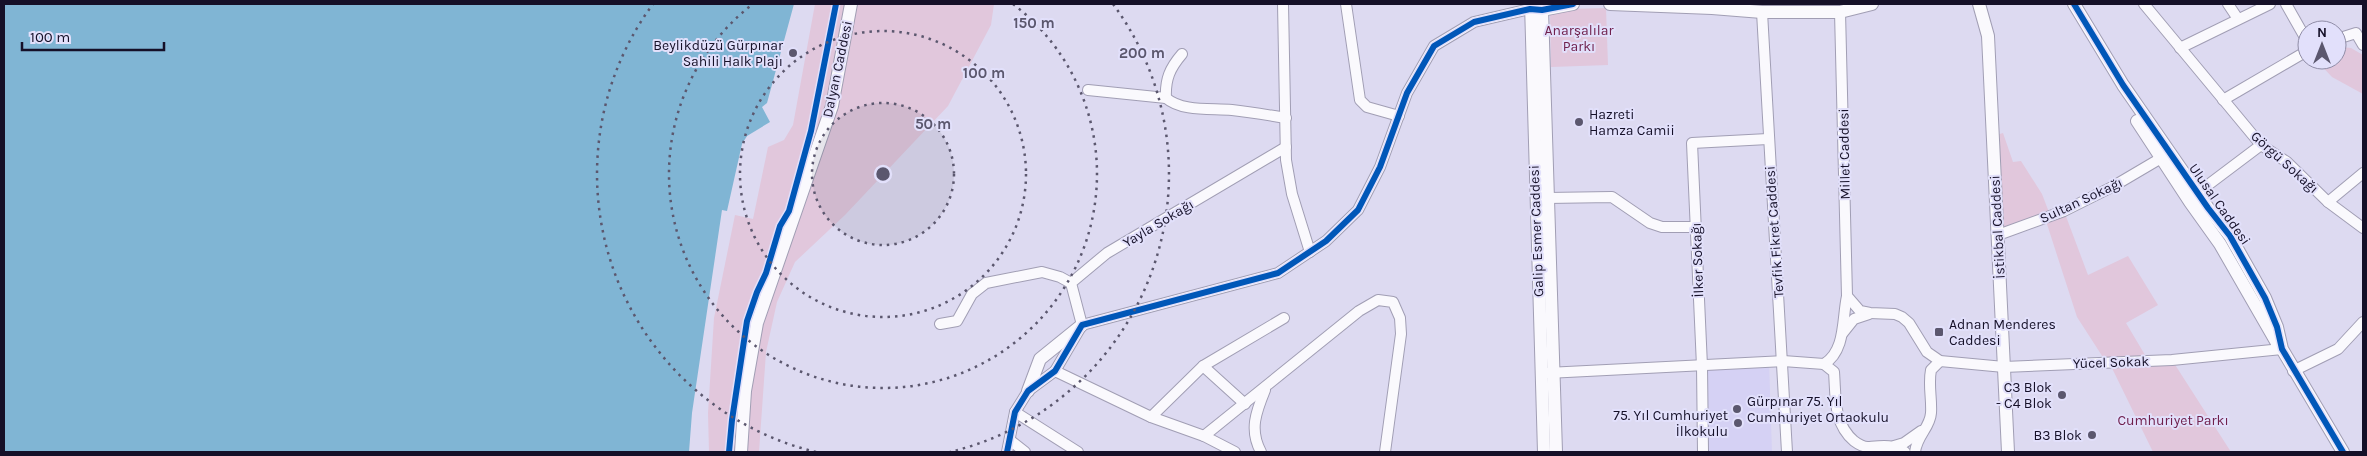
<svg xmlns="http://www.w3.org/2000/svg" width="2367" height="456" viewBox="0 0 2367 456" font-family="Karla,sans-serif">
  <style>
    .built { fill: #d5d1f4 }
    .green { fill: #e1c7dc }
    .water { fill: #80b5d4 }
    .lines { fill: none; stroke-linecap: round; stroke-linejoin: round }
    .minor-casing { stroke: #a19eb4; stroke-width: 12 }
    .tertiary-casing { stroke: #a19eb4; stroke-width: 14 }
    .minor { stroke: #faf9fd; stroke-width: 10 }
    .tertiary { stroke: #faf9fd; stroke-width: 12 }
    .cycleway-casing { stroke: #e2e0fb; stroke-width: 9 }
    .cycleway { stroke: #0057b8; stroke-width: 6 }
    .ring { fill: none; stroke: #5b576e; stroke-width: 2.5; stroke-dasharray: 2.5 5 }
    .poi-dot { fill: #5b576e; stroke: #e2e0fb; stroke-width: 2 }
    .labels { text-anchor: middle; stroke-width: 4; stroke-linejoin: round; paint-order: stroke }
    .park-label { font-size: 14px; fill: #70204d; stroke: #e2e0fb }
    .poi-label { font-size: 14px; fill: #151028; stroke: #e2e0fb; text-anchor: end }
    .street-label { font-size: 14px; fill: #151028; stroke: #e2e0fb }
    .centre { fill: #5b576e; stroke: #e2e0fb; stroke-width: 2.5 }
    .ring-label { font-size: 15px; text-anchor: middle; font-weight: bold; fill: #5b576e; stroke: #e2e0fb; stroke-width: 4; stroke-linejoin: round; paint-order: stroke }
  </style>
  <rect width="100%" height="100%" fill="#dddaf1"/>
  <path class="built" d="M1769,361l3,91h-69l-1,-86z"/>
  <g class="green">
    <path d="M815,4h179l-3,21 -43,81 -103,109 -50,47 -18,40 -11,50 -7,100h-50l-1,-39 6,-95 21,-103 18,4 15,-72 16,-7 9,-15z"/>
    <path d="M1606,8l2,57 -57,2 -1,-53 18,-5z"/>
    <path d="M2341,47l10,1 12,7v39l-31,-17 -15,-16 20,-1v-10z"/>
    <path d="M2003,133l10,29 8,-1 21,33 8,21 14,-4 24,64 40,-19 30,49 -32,18 22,37h24l59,92h-78l-44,-90h-3l-29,-45 -32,-99 -43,12 -9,-94z"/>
  </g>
  <path class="water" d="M4,4h790l-27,99 -5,4 8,15 -23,14 -5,8 -15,67 -5,-1 -30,203 -3,39h-685z"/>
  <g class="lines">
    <defs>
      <g id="minor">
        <path d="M1283,4l3,156 6,34 18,58"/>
        <path d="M1346,4l14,96 7,7 32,9"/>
        <path d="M2144,4l117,141 26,17 41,40 35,26"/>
        <path d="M2228,4l10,15"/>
        <path d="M2286,4l21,37"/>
        <path d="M1762,12l25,440"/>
        <path d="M1840,12l7,284c-5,22 -1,55 -23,68l10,8c2,25 -1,51 20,69 4,3 8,6 14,6 13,-1 26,-3 37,5"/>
        <path d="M2337,39l19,-6 7,12"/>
        <path d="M2180,48l90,-44"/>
        <path d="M1182,54c-12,14 -17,25 -16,44 16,14 46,10 66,12 18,2 36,5 54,8"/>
        <path d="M1088,90l78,8"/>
        <path d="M2223,100l84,-49"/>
        <path d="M2192,197l69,-52"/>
        <path d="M1547,198l65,-1 38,26 12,4h34"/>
        <path d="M2328,202l35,-29"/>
        <path d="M1998,235l66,-24 48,-24 56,-33"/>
        <path d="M1847,296l13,15 10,2 25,1 7,3 7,6 18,29 13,9 64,6 168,-7 110,-11"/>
        <path d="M940,324l17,-3 15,-27 14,-11 56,-11 18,5 11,6"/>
        <path d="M1082,325l-11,-42 36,-30 179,-106"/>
        <path d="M1842,334l12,-15 15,-5"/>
        <path d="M1203,366l42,38"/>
        <path d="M1055,371l96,46 53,19 31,16"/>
        <path d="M2293,371l45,-22 25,-27"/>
        <path d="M1547,373l236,-12 41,3"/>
        <path d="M1015,412l63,40"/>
        <path d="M1151,417l52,-51 81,-48"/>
        <path d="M1204,436l155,-125 19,-11 15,2 7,16 1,16 -16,118"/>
        <path d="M1011,441l14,11"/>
        <path d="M1894,446l10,-3 17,-12"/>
        <path d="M1007,452l8,-40 13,-21 27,-20 27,-46 196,-52 48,-32 32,-31 22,-43 27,-74 27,-47 40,-24 56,-13"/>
        <path d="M1261,452c-12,-22 -5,-40 4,-62"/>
        <path d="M1703,452l-1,-86 -10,-223 76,-4"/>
        <path d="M1915,452c2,-17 15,-24 16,-39 1,-14 -3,-29 0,-43l9,-9"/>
      </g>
      <g id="tertiary">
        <path d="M1531,4l13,448"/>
        <path d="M1610,4l102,4 50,4h78l32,-8"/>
        <path d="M1979,4l9,32 20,416"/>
        <path d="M2074,4l49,81 85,123 22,28 35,62 12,29 5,22 61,103"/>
        <path d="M1534,10h8l31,-6"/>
        <path d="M1542,10l14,442"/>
        <path d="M2137,121l53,81 30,42 57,99"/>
        <path d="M1028,391l12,-32 42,-34"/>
        <path d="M741,452l4,-61 12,-68 75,-217 19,-102"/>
      </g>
    </defs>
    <use href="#minor" class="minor-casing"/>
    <use href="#tertiary" class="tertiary-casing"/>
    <use href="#minor" class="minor"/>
    <use href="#tertiary" class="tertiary"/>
    <defs>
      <g id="cycleway">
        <path d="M2074,4l49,81 85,123 22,28 35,62 12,29 5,22 61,103"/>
        <path d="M729,452l3,-32 15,-99 10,-29 9,-19 14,-47 9,-15 22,-80 25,-127"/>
        <path d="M1007,452l8,-40 13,-21 27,-20 27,-46 196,-52 48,-32 32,-31 22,-43 27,-74 27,-47 40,-24 56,-13 12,1 31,-6"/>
      </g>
    </defs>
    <use href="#cycleway" class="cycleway-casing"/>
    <use href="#cycleway" class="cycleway"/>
  </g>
  <circle cx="883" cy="174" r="71" fill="#5b576e" fill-opacity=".12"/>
  <g class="ring">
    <circle cx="883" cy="174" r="71"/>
    <circle cx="883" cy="174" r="143"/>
    <path d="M1013 4A214 214 0 1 1 753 4"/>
    <path d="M816 452A286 286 0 0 1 653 4M1113 4A286 286 0 0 1 950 452"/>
  </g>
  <g class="poi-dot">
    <circle cx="793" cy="53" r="5"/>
    <circle cx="1579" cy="122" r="5"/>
    <rect x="1934" y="327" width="10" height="10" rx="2.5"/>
    <circle cx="2062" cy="395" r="5"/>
    <circle cx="1737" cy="409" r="5"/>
    <circle cx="1738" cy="423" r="5"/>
    <circle cx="2092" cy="435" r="5"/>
  </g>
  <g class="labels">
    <g class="park-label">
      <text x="1579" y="35">Anarşalılar<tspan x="1579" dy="16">Parkı</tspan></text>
      <text x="2173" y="425">Cumhuriyet Parkı</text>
    </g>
    <g class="poi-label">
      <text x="783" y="50">Beylikdüzü Gürpınar<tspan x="783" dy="16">Sahili Halk Plajı</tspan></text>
      <text x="1589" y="119" text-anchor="start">Hazreti<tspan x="1589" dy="16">Hamza Camii</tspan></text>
      <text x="1949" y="329" text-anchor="start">Adnan Menderes<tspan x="1949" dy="16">Caddesi</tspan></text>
      <text x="2052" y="392">C3 Blok<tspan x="2052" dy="16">- C4 Blok</tspan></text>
      <text x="1747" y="406" text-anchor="start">Gürpınar 75. Yıl<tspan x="1747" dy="16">Cumhuriyet Ortaokulu</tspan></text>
      <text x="1728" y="420">75. Yıl Cumhuriyet<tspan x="1728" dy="16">İlkokulu</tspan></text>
      <text x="2082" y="440">B3 Blok</text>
    </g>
    <g class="street-label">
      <text transform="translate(837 69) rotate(-78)" y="5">Dalyan Caddesi</text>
      <text transform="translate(1844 154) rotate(-91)" y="5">Millet Caddesi</text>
      <text transform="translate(2285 162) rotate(42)" y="5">Görgü Sokağı</text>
      <text transform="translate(2081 200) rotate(-25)" y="5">Sultan Sokağı</text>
      <text transform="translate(2220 204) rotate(55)" y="5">Ulusal Caddesi</text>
      <text transform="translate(1158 223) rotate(-31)" y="5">Yayla Sokağı</text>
      <text transform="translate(1997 227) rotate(-93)" y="5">İstikbal Caddesi</text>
      <text transform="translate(1536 231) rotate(-92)" y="5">Galip Esmer Caddesi</text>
      <text transform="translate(1774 232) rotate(-94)" y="5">Tevfik Fikret Caddesi</text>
      <text transform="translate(1697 260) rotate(-92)" y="5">İlker Sokağı</text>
      <text transform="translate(2111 362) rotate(-2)" y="5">Yücel Sokak</text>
    </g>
  </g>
  <circle cx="883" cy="174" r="8" class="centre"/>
  <g class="ring-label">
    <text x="1034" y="28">150 m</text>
    <text x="1142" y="58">200 m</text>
    <text x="984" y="78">100 m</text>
    <text x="933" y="129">50 m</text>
  </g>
  <rect width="2367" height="456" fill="none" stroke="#151028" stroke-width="10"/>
  <g transform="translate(2322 45)"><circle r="24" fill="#e2e0fb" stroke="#908da7"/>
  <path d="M0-4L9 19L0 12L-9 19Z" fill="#5b576e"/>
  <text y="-8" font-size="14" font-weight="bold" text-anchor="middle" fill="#151028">N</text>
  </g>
  <path d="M22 42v8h142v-8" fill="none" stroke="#151028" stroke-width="2.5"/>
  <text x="30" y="42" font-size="15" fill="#151028" stroke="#e2e0fb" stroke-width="4" paint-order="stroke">100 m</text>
</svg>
